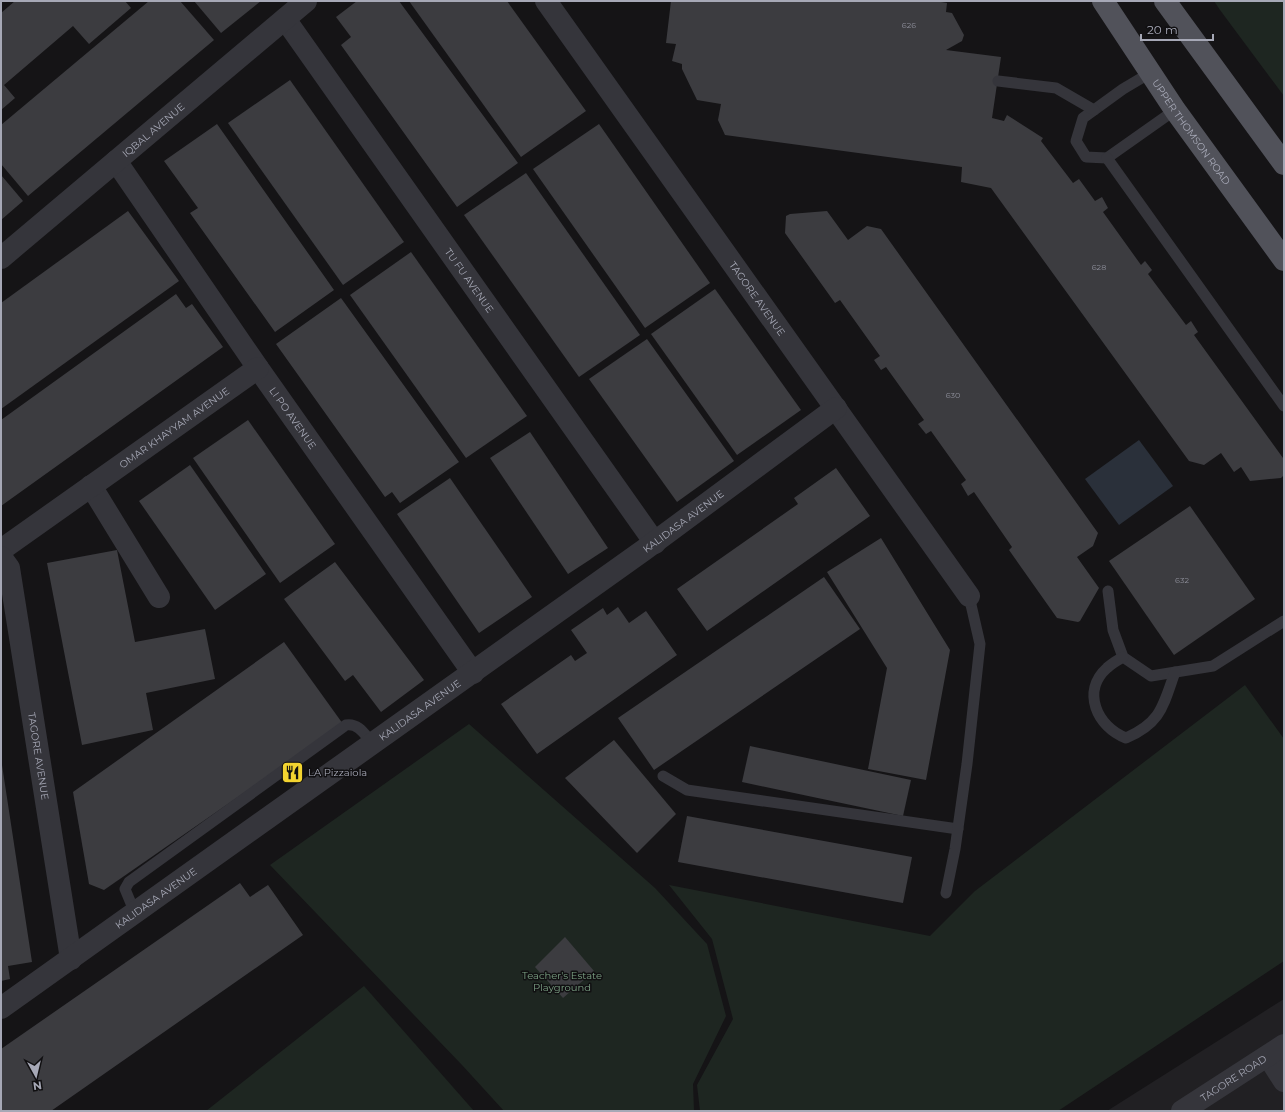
<svg xmlns="http://www.w3.org/2000/svg" width="1285" height="1112" viewBox="0 0 1285 1112" font-family="Montserrat,sans-serif">
  <style>
    .built { fill: #212023 }
    .green { fill: #1e2621 }
    .water { fill: #2a303a }
    .building { fill: #3c3c40 }
    .lines { fill: none; stroke-linecap: round; stroke-linejoin: round }
    .service { stroke: #35353b; stroke-width: 11 }
    .minor { stroke: #35353b; stroke-width: 22 }
    .primary { stroke: #51525a; stroke-width: 22 }
    .labels { text-anchor: middle; stroke-width: 3; stroke-linejoin: round; paint-order: stroke }
    .number-label { font-size: 8px; fill: #8c8d98 }
    .street-label { font-size: 10px; fill: #a6a8b6; stroke: #100f11 }
    .poi-label { font-size: 10px; fill: #a6a8b6; stroke: #100f11; text-anchor: start }
    .park-label { font-size: 10px; fill: #7da286; stroke: #100f11 }
  </style>
  <rect width="100%" height="100%" fill="#151416"/>
  <path class="built" d="M1284,999v112h-177z"/>
  <g class="green">
    <path d="M1214,1h70v95l-64,-86z"/>
    <path d="M1245,685l39,54v222l-226,150h-358l-3,-26 36,-66 -21,-80 -43,-54 261,51 45,-45z"/>
    <path d="M469,724l186,164 52,56 19,72 -33,68 1,27h-190l-42,-46 -192,-200z"/>
    <path d="M364,986l110,125h-268z"/>
  </g>
  <path class="water" d="M1139,440l34,46 -54,39 -34,-46z"/>
  <g class="building">
    <path d="M15,1h110l6,7 -42,36 -16,-18 -69,59 11,13 -14,12v-97z"/>
    <path d="M149,1h31l34,39 -186,156 -27,-32v-39z"/>
    <path d="M194,1h67l-40,32z"/>
    <path d="M357,1h42l119,162 -61,44 -116,-162 10,-8 -15,-20z"/>
    <path d="M409,1h98l79,110 -65,46z"/>
    <path d="M671,1h264l12,2 -1,9 6,1 12,22 -2,6 -16,9 55,7 -9,61 12,3 3,-6 36,23 -2,3 32,42 6,-4 16,22 7,-4 6,11 -5,4 38,53 4,-4 7,9 -4,4 38,51 5,-4 7,11 -4,3 89,123v18l-2,2 -31,3 -9,-14 -7,5 -13,-19 -17,12 -15,-4 -198,-273 -30,-6 1,-15 -237,-32 -7,-15 3,-16 -24,-4 -15,-31v-5l-10,-3 4,-17 -10,-1z"/>
    <path d="M290,80l114,162 -61,43 -115,-162z"/>
    <path d="M217,124l117,166 -59,42 -85,-119 8,-5 -34,-47z"/>
    <path d="M599,124l111,159 -65,45 -112,-159z"/>
    <path d="M526,173l114,162 -61,42 -115,-162z"/>
    <path d="M1,175l22,26 -22,19z"/>
    <path d="M128,211l51,70 -178,128v-106z"/>
    <path d="M827,211l21,29 19,-14 14,3 217,304 -5,13 -16,11 22,31 -19,33 -2,1 -21,-4 -48,-68 3,-3 -38,-55 -6,4 -7,-12 5,-4 -35,-49 -5,3 -8,-10 6,-4 -38,-53 -5,3 -7,-10 6,-4 -40,-56 -5,3 -50,-70 1,-17 4,-2z"/>
    <path d="M411,252l116,164 -61,42 -116,-163z"/>
    <path d="M715,289l86,121 -64,45 -86,-121z"/>
    <path d="M176,294l10,14 6,-4 31,43 -222,159v-86z"/>
    <path d="M341,298l118,164 -59,41 -8,-11 -7,5 -109,-153z"/>
    <path d="M647,339l87,122 -57,41 -88,-123z"/>
    <path d="M248,420l87,124 -55,39 -87,-125z"/>
    <path d="M530,432l78,116 -40,26 -78,-116z"/>
    <path d="M190,465l76,109 -51,36 -76,-109z"/>
    <path d="M836,468l34,48 -163,115 -30,-42 121,-85 -4,-6z"/>
    <path d="M450,478l82,119 -53,36 -82,-119z"/>
    <path d="M1190,506l65,93 -81,56 -65,-94z"/>
    <path d="M881,538l69,112 -24,130 -58,-11 19,-101 -60,-96z"/>
    <path d="M117,550l18,92 70,-13 10,50 -69,14 7,37 -71,15 -35,-182z"/>
    <path d="M335,562l89,118 -43,32 -28,-37 -8,6 -61,-82z"/>
    <path d="M824,577l36,52 -206,141 -36,-52z"/>
    <path d="M618,607l11,16 17,-12 31,44 -140,99 -36,-50 70,-49 4,6 12,-8 -16,-23 32,-22 4,7z"/>
    <path d="M284,642l59,82 -239,166 -15,-6 -16,-92z"/>
    <path d="M614,740l62,74 -39,39 -72,-75z"/>
    <path d="M750,746l161,34 -8,36 -161,-34z"/>
    <path d="M2,765l30,197 -24,4 2,13 -9,2z"/>
    <path d="M687,816l225,41 -9,46 -225,-41z"/>
    <path d="M240,883l10,14 18,-12 35,50 -252,176h-50v-62z"/>
    <path d="M565,937l29,34 -31,27 -28,-31z"/>
  </g>
  <g class="lines">
    <g class="service">
      <path d="M1150,73l-27,16 -40,29 -7,23 10,16 21,1 68,-48"/>
      <path d="M998,81l58,7 38,22"/>
      <path d="M1107,158l177,248"/>
      <path d="M1108,591l5,39 10,27 28,19 62,-10 71,-45"/>
      <path d="M1123,657c-5,3 -11,6 -16,11 -26,23 -10,59 19,70 35,-15 37,-32 49,-66"/>
      <path d="M663,776l24,14 271,39"/>
      <path d="M946,893l9,-44 12,-85 13,-120 -11,-48"/>
      <path d="M135,913l-10,-24 4,-7 217,-157c13,-2 19,10 27,19"/>
    </g>
    <g class="minor">
      <path id="s1" d="M546,1l423,595"/>
      <path id="s2" d="M285,19l370,524"/>
      <path id="s3" d="M116,161l142,207 215,305"/>
      <path id="s4" d="M1,258l305,-257"/>
      <path d="M91,486l68,111"/>
      <path id="s5" d="M1,550l257,-182"/>
      <path id="s6" d="M1,557l8,11 62,391"/>
      <path id="s7" d="M1,1008l643,-458 192,-142"/>
      <path d="M1268,1056l16,25"/>
      <path id="s8" d="M1182,1111l102,-66"/>
    </g>
    <g class="primary">
      <path id="s9" d="M1103,1l72,109 109,150"/>
      <path d="M1165,1l119,163"/>
    </g>
  </g>
  <defs>
    <symbol id="restaurant-square" viewBox="-11 -11 22 22"><rect x="-9" y="-9" width="18" height="18" rx="4" fill="#f3d430" stroke="#100f11"/><path d="M-5-6h1v4h1v-4h1v4h1v-4h1v5L-1.5 .5V6h-2V.5L-5-1ZM5-6V6H3V1.5H1.5Q1.5-4 5-6Z" fill="#111"/></symbol>
  </defs>
  <g fill-rule="evenodd">
    <use href="#restaurant-square" x="280" y="760" width="25" height="25"/>
  </g>
  <g class="labels">
    <g class="number-label">
      <text x="909" y="28">626</text>
      <text x="1099" y="270">628</text>
      <text x="953" y="398">630</text>
      <text x="1182" y="583">632</text>
    </g>
    <g class="street-label">
      <text dy="4" stroke="none"><textPath href="#s4" startOffset="199">IQBAL AVENUE</textPath></text>
      <text dy="4" stroke="none"><textPath href="#s9" startOffset="158">UPPER THOMSON ROAD</textPath></text>
      <text dy="4" stroke="none"><textPath href="#s2" startOffset="320">TU FU AVENUE</textPath></text>
      <text dy="4" stroke="none"><textPath href="#s1" startOffset="365">TAGORE AVENUE</textPath></text>
      <text dy="4" stroke="none"><textPath href="#s3" startOffset="312">LI PO AVENUE</textPath></text>
      <text dy="4" stroke="none"><textPath href="#s5" startOffset="212">OMAR KHAYYAM AVENUE</textPath></text>
      <text dy="4" stroke="none"><textPath href="#s7" startOffset="838">KALIDASA AVENUE</textPath></text>
      <text dy="4" stroke="none"><textPath href="#s7" startOffset="514">KALIDASA AVENUE</textPath></text>
      <text dy="4" stroke="none"><textPath href="#s6" startOffset="204">TAGORE AVENUE</textPath></text>
      <text dy="4" stroke="none"><textPath href="#s7" startOffset="190">KALIDASA AVENUE</textPath></text>
      <text dy="4" stroke="none"><textPath href="#s8" startOffset="61">TAGORE ROAD</textPath></text>
    </g>
    <g class="poi-label">
      <text x="308" y="776">LA Pizzaiola</text>
    </g>
    <g class="park-label">
      <text x="562" y="979">Teacher's Estate<tspan x="562" dy="12">Playground</tspan></text>
    </g>
  </g>
  <rect width="1285" height="1112" fill="none" stroke="#a6a8b6" stroke-width="4"/>
  <g transform="translate(36 1076) rotate(172)" stroke="#100f11" stroke-width="3" paint-order="stroke">
  <path d="M0-3L7 15L0 10L-7 15Z" fill="#a6a8b6"/>
  <text y="-6" font-size="11" font-weight="bold" text-anchor="middle" fill="#a6a8b6">N</text>
  </g>
  <path d="M1141 34v6h72v-6" fill="none" stroke="#a6a8b6" stroke-width="2"/>
  <text x="1147" y="34" font-size="12" fill="#a6a8b6" stroke="#100f11" stroke-width="3" paint-order="stroke">20 m</text>
</svg>
